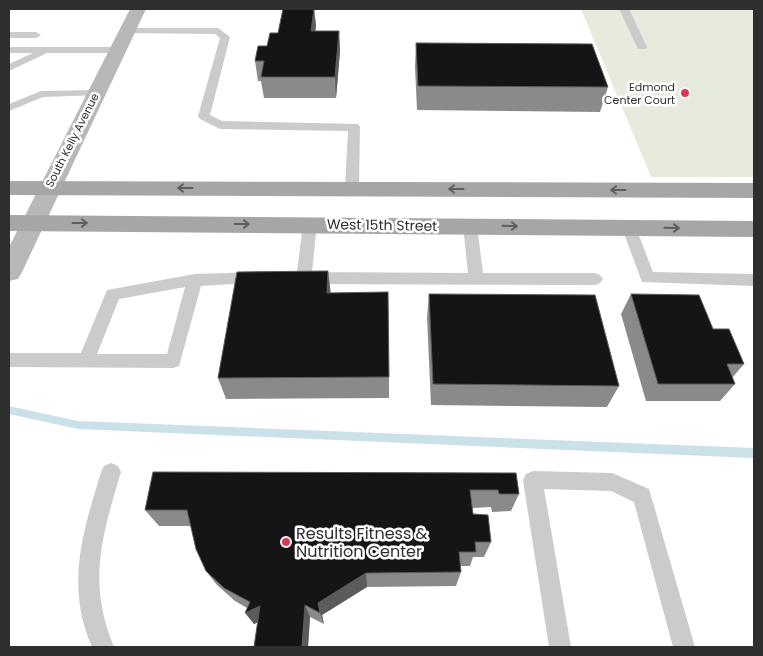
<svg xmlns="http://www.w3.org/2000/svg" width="763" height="656" viewBox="0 0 763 656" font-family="Poppins,sans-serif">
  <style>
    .green { fill: #e6ebdd }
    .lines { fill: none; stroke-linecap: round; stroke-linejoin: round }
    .stream { fill: #cae1ea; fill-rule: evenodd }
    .lane { fill: #cbcbcb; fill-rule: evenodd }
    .secondary { fill: #b8b8b8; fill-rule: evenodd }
    .primary { fill: #a6a6a6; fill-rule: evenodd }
    .wall { fill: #8a8a8a }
    .shaded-wall { fill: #5b5b5b }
    .building { fill: #151515; stroke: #5b5b5b }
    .oneway { stroke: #5e5e5e }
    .poi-dot { fill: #dd3956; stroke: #fff; stroke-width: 2 }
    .labels { text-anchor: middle; stroke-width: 5; stroke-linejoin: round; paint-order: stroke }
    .far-poi-label { font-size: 11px; fill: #2e2e2e; stroke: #fff; text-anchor: end }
    .far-street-label { font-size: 11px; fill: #2e2e2e; stroke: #fff }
    .street-label { font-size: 14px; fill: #2e2e2e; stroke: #fff }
    .near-poi-label { font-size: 16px; fill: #2e2e2e; stroke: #fff; text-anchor: start }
  </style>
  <rect width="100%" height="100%" fill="#fff"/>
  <path class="green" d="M581,9h173v168h-103z"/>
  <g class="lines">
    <path class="stream" d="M9,406l69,15 676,27v10l-676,-29 -69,-15z"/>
    <g class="lane">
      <path d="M619,9h10l18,38 -1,2h-8l-1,-2z"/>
      <path d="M127,28h91l12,9 -20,78 12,6 136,3 2,3 -1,61 -2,3h-10l-2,-3 3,-57 -128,-2 -20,-10 -2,-3 22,-78 -5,-4 -92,-1 -1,-2z"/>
      <path d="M9,32h27l5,3 -5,3h-27z"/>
      <path d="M9,47h108l5,3 -5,3h-70l-38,18v-7l24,-11h-24z"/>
      <path d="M96,90l6,3 -2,2 -57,2 -34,14v-7l32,-13z"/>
      <path d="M310,219l5,2 2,3 -5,48 156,1 -5,-47 2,-4h10l2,4 6,47h112l5,2 3,4 -3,4 -5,2 -306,-1 -5,-2 -3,-4 3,-4 13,-2 6,-48 2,-3z"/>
      <path d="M629,223l5,1 2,4 17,44 101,2v12l-112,-4 -20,-54 2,-4z"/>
      <path d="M257,272l5,2 3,4 -3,4 -61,4 -22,80 -6,2 -164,-1v-14h72l26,-63 88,-16zM185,287l-18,67h-70l22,-55z"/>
      <path d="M111,463l7,3 3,6c-19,64 -34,110 -7,175h-22c-27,-62 -9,-115 9,-175l3,-6z"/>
      <path d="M533,471l79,2 37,16 46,158h-22l-39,-145 -23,-11 -67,-2 27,158h-22l-26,-167 3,-6z"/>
    </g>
    <path class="secondary" d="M130,9h16l-124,263 -4,7 -9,2v-34z"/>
    <g class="primary">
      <path d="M9,181l745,2v15l-745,-3z"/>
      <path d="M9,215l745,6v16l-745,-6z"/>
    </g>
  </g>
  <g class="wall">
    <path d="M314,9l2,17 -1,5h24l1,20 -4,47h-72l-3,-17h-3l-3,-20 23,-28z"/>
    <path d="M416,43l192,44 -8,25 -183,-2 -2,-43z"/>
    <path d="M331,293l58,84v21l-163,1 -8,-21z"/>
    <path d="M429,294l190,92 -12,21 -176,-2 -4,-88z"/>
    <path d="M631,294l82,35 31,35 -12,14 3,6 -15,17h-74l-25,-87z"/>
    <path d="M516,473l3,21 -8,17 -19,1 -1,-5 -19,1 1,6 18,28 -7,15h-11l-3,9h-10l1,6 -5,14 -89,1 -45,28 2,9 -14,-7 -2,30h-54l4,-25 -4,2 -7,-16 -12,-7 -18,-16 -11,-14 -15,-45h-32l-14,-16z"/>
  </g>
  <g class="shaded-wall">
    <path d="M314,9l2,17 -3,25 -2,-20z"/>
    <path d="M339,31l1,20 -4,47 -1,-21z"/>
    <path d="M328,271l3,24 -4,-2z"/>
    <path d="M366,573l1,14 -45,28 2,9 -4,-11 -2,-10z"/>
    <path d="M305,605l5,12 -2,30h-6z"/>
    <path d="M260,606l8,12 -14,6 -9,-11z"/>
  </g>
  <g class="building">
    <path d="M283,9h31l-3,22h28l-4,46h-74l3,-16h-9l3,-15h9l3,-13h8z"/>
    <path d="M416,43l176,1 16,43 -190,-1z"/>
    <path d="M328,271l-1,22 61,-1 1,85 -171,1 19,-106z"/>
    <path d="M429,294l166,1 24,91 -186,-2z"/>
    <path d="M631,294l68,1 14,34h16l15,35h-17l8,20h-77z"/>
    <path d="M153,472l363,1 3,21h-20l-1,-4h-28l3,24 15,1 3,27h-16l1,10h-17l2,20 -95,1 -48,30 2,10 -15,-8 -3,42h-48l6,-41 -15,7 5,-11 -26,-14 -18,-17 -10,-22 -9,-39h-42z"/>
  </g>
  <defs><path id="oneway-shaft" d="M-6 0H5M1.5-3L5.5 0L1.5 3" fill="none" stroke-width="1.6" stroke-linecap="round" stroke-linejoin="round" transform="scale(1.25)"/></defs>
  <g class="oneway">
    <use href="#oneway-shaft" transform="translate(185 188) rotate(180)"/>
    <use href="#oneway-shaft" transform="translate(456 189) rotate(-180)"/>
    <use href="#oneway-shaft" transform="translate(618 190) rotate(-180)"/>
    <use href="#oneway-shaft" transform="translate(80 223)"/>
    <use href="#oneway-shaft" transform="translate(242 224)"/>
    <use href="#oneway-shaft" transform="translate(510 226) rotate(1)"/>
    <use href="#oneway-shaft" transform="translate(672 228) rotate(1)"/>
  </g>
  <g class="poi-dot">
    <circle cx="685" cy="93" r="5"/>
    <circle cx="286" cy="542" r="5"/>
  </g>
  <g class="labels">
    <g class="far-poi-label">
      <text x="675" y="91">Edmond<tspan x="675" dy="13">Center Court</tspan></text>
    </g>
    <g class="far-street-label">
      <text transform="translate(72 140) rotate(-63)" y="4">South Kelly Avenue</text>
    </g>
    <g class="street-label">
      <text transform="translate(382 225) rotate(1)" y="5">West 15th Street</text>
    </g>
    <g class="near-poi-label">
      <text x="296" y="539">Results Fitness &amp;<tspan x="296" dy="18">Nutrition Center</tspan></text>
    </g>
  </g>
  <rect width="763" height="656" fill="none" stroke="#2e2e2e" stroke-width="20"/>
</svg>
